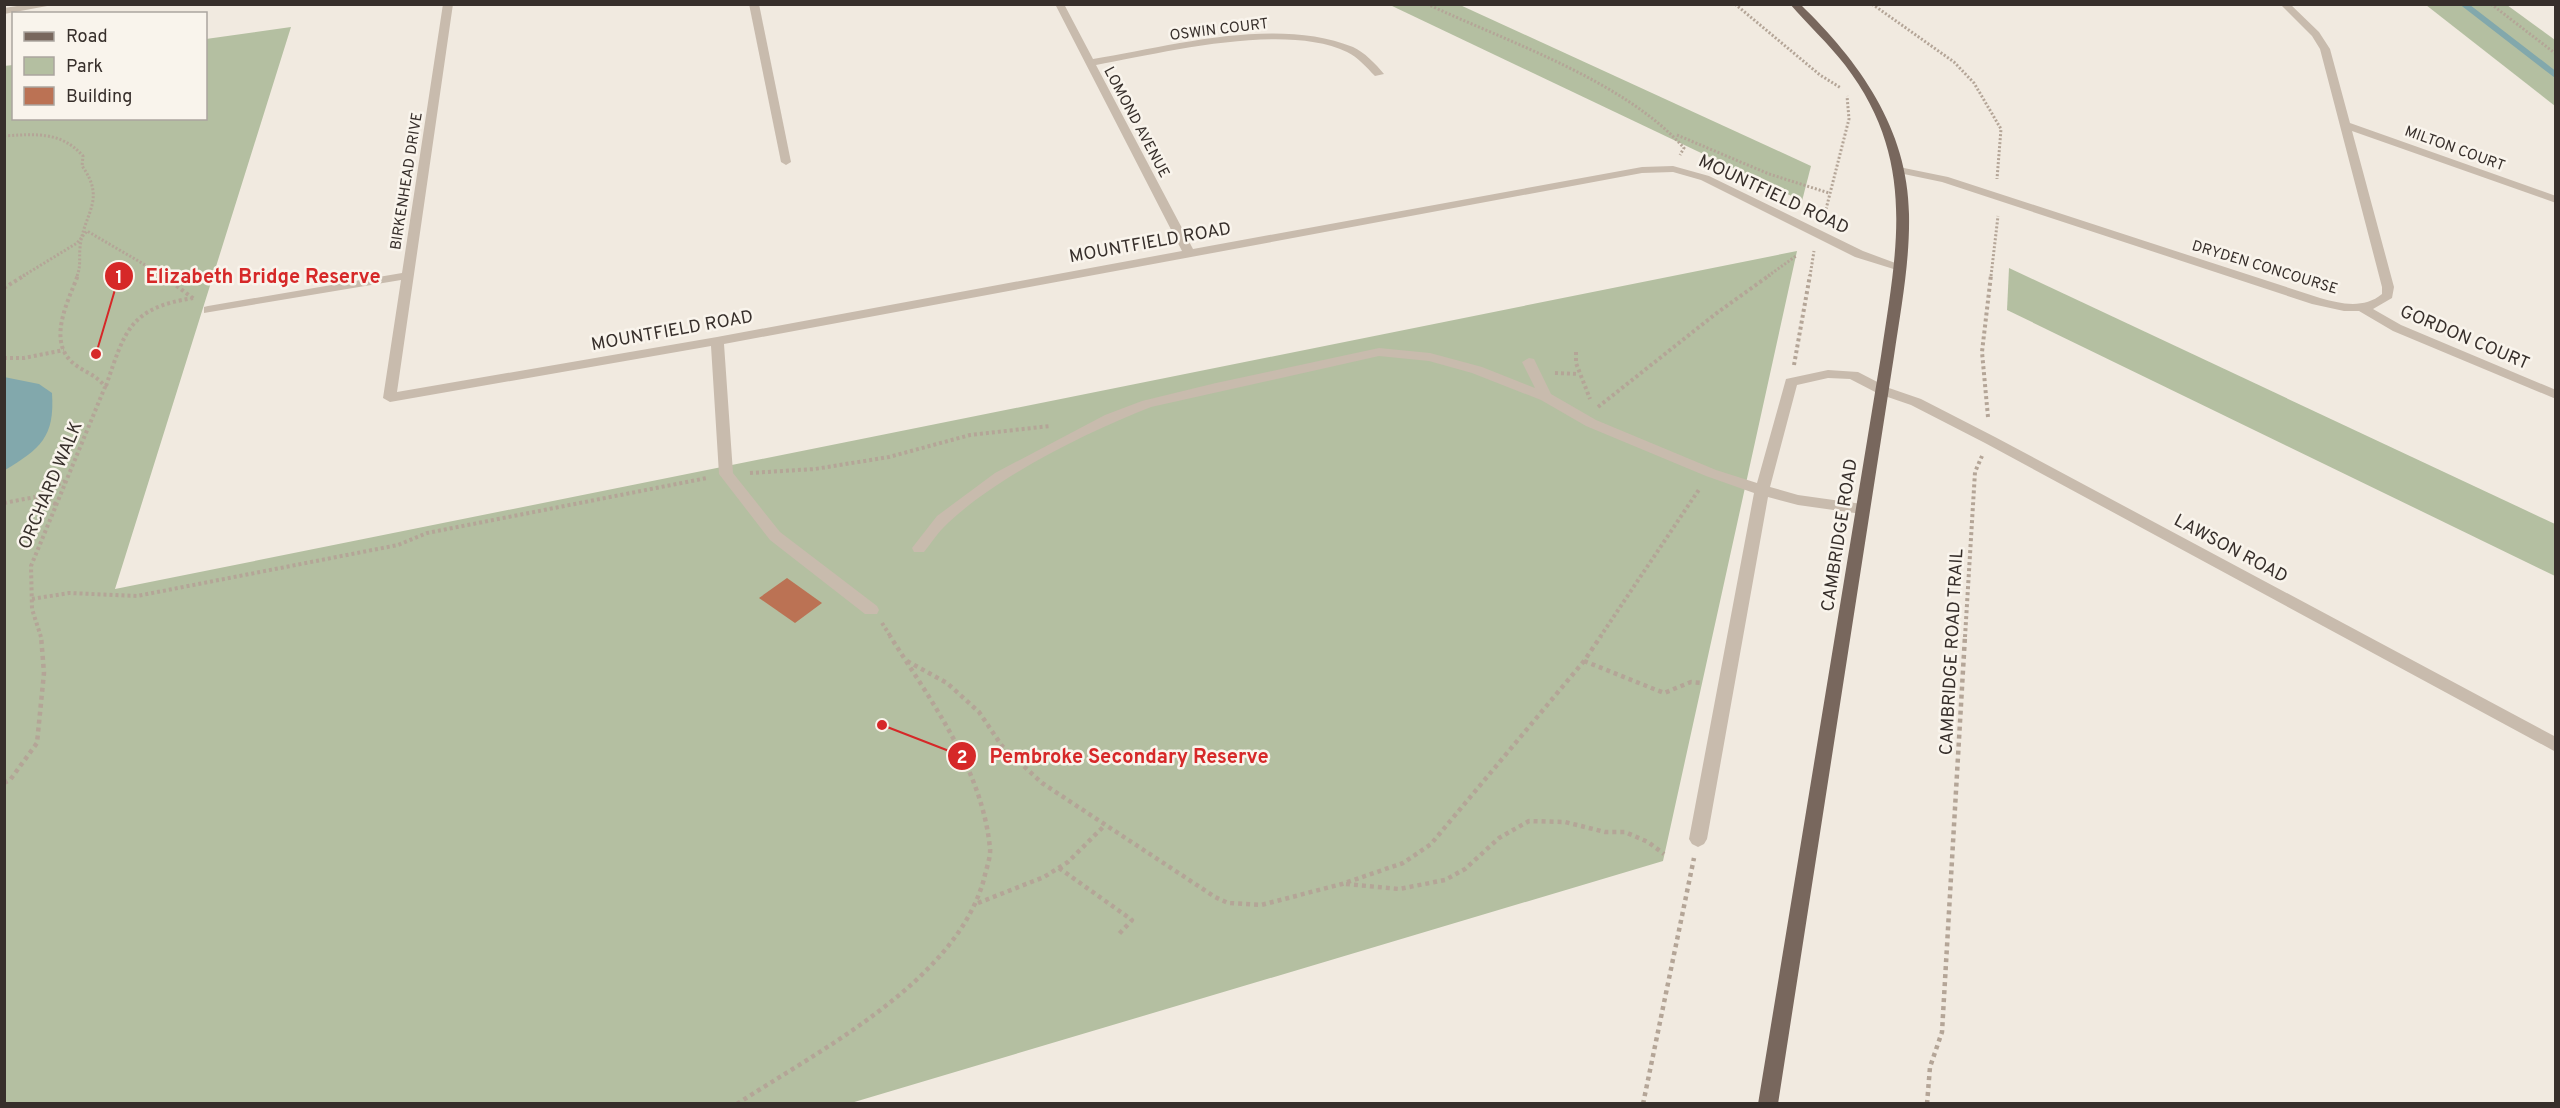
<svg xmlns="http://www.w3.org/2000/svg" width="2560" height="1108" viewBox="0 0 2560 1108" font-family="Overpass,sans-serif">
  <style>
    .green { fill: #b4bfa1 }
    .water { fill: #82a8ac }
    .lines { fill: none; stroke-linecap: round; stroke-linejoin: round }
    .stream { stroke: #82a8ac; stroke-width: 6 }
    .building { fill: #bb7254 }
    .path-far2 { stroke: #b4a597; stroke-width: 3; stroke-dasharray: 2 2; stroke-linecap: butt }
    .path-far1 { stroke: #b4a597; stroke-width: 4; stroke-dasharray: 3 3; stroke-linecap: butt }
    .path { stroke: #b4a597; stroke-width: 4.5; stroke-dasharray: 4 4; stroke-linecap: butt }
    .minor { fill: #c8bbad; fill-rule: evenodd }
    .major { fill: #78675d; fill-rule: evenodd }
    .labels { text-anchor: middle; stroke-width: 5; stroke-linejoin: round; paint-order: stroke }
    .far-street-label { font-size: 15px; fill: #372f2b; stroke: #f9f4ec }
    .street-label { font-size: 18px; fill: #372f2b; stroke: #f9f4ec }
    .leader { fill: none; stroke: #d62828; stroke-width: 2 }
    .callout-dot { fill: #d62828; stroke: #f9f4ec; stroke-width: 2 }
    .mark-label { font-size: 18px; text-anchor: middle; font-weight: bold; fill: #fff }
    .callout-label { font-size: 20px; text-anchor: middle; font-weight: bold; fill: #d62828; stroke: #f9f4ec; stroke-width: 5; stroke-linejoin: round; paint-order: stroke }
  </style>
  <rect width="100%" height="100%" fill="#f1eae0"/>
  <g class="green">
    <path d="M1390,5h70l351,161 -9,35z"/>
    <path d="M2426,5h81l48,35v66z"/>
    <path d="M291,27l-176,562 1682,-338 -134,610 -812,242h-846l-1,-1037 9,-1 1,53h192v-79z"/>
    <path d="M2009,268l546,256v52l-548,-266z"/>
  </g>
  <path class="water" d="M4,377l35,7 13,9c3,44 -12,56 -47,77z"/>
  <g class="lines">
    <path class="stream" d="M2464,4l92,71"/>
  </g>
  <path class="building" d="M787,578l35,25 -27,20 -36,-25z"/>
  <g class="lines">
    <g class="path-far2">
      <path d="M1427,4c81,38 198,77 257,144l-4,7"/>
      <path d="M1735,4l85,71 21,13"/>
      <path d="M1872,4l82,58 20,21 27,46 -4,50"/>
      <path d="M2491,4l65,50"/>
      <path d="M1677,135l92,39 60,19"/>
      <path d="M4,136c31,-2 57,-5 79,20l-1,10c25,34 1,48 -2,82 -1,11 1,18 -3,28"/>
      <path d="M1824,217l25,-98 -2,-23"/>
      <path d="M23,276l54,-33 10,-12 77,45"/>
      <path d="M1768,276l28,-20"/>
      <path d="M1810,276l4,-25"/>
      <path d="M1991,276l7,-60"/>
    </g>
    <g class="path-far1">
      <path d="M162,275l32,24"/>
      <path d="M4,288l21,-13"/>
      <path d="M1576,352v11l14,36"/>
      <path d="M4,358h20l40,-8"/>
      <path d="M1794,365l16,-90"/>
      <path d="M1555,373l24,1"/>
      <path d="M106,386c19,-56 24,-78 87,-88"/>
      <path d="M1598,407l120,-95 52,-37"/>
      <path d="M1988,417l-6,-65 9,-77"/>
      <path d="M750,473l65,-4 74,-12 81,-22 80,-9"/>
      <path d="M4,503l31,-6"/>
      <path d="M56,504l-21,-7 30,-16"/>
      <path d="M32,599l37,-6 68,3 261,-51 29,-12 280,-55"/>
      <path d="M882,623l9,14"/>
      <path d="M41,637l-9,-28 -1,-43 74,-179c-9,-14 -26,-16 -36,-28 -20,-23 0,-60 9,-84"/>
      <path d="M1600,637l100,-149"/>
      <path d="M1965,637l10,-165 7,-16"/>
    </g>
    <g class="path">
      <path d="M907,661l40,22 32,29 23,34 40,37 173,114 13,6 33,2 81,-21 61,-21 28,-19 153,-183 17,-25"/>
      <path d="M1584,661l80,32 27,-11 11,1"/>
      <path d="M4,783l6,-3 27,-37 7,-70 -3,-37"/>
      <path d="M1059,868l73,52 -13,14"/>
      <path d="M1346,884l53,5 46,-9 20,-11 34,-31 30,-17 36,1 40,10h20l23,10 16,12"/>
      <path d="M978,903l66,-26 24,-15 37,-37"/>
      <path d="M737,1104c84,-55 219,-123 247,-225 2,-10 7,-22 6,-31 -8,-79 -59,-147 -100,-212"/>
      <path d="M1643,1104l51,-246"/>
      <path d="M1927,1104l3,-37 12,-35 23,-396"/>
    </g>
    <g class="minor">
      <path d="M30,4h28l-54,10v-6z"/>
      <path d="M443,4h10l-56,388 320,-55 465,-86 -127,-247h9l29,55c78,-13 184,-43 260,-12 11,5 23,17 31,27l-9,2c-8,-8 -17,-19 -28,-24 -63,-30 -184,1 -251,13l97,184 449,-82 31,-1 36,10 154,75 43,16 -6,4 -45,-14 -154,-77 -28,-8 -31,1 -918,171 9,129 47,59 97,74 2,4 -2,4h-12l-95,-74 -51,-66 -8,-128 -321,56 -7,-4 18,-118 -197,33v-6l4,-1 194,-33z"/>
      <path d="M749,4h10l32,158 -5,3 -5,-3z"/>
      <path d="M2280,4h10l29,28 11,17 20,74 206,73v7l-204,-72 42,156 -2,11 -19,11 28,16 155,65v9l-163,-68 -34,-20h-15l-32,-7 -370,-122 -43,-9 -6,-3 6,-3 49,10 372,121c21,6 44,11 62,-4v-7l-62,-238 -8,-13z"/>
      <path d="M1379,348l51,5 52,14 53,21 -13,-26 7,-4 5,1 17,35 45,26 120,50 41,13 29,-104 42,-9 30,2 31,16 32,11 74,38 561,300v15l-571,-309 -74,-38 -32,-11 -29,-15 -22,-1 -31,7 -27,102 28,8 64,9 7,5 -7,5 -64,-9 -30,-8 -61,342 -3,5 -6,3 -6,-3 -3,-5 65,-346 -48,-17 -120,-50 -45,-26 -69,-27 -43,-12 -50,-5 -228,51c-64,25 -153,69 -203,116 -9,8 -16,19 -24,29h-10l-2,-4 25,-32 58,-43 110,-58 37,-14 74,-18z"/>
    </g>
    <path class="major" d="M1790,4h10c59,57 108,125 109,210 1,47 -8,95 -15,142l-116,748h-20l123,-748c16,-108 36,-197 -36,-291 -17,-22 -37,-40 -55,-61z"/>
  </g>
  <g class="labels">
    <g class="far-street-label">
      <text transform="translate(1219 29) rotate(-7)" y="5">OSWIN COURT</text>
      <text transform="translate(1137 122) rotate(62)" y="5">LOMOND AVENUE</text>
      <text transform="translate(2455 148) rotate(20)" y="5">MILTON COURT</text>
      <text transform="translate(406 181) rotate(-81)" y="5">BIRKENHEAD DRIVE</text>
      <text transform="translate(2265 267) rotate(17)" y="5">DRYDEN CONCOURSE</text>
    </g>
    <g class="street-label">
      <text transform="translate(1774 194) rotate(25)" y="6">MOUNTFIELD ROAD</text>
      <text transform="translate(1150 242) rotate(-10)" y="6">MOUNTFIELD ROAD</text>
      <text transform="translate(672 330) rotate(-10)" y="6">MOUNTFIELD ROAD</text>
      <text transform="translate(2465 337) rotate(23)" y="6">GORDON COURT</text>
      <text transform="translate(50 485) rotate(-67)" y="6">ORCHARD WALK</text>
      <text transform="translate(1839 535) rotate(-81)" y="6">CAMBRIDGE ROAD</text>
      <text transform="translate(2231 548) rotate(28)" y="6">LAWSON ROAD</text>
      <text transform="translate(1951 652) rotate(-87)" y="6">CAMBRIDGE ROAD TRAIL</text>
    </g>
  </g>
  <path class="leader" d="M96 354L119 276M882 725L962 756"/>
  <g class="callout-dot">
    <circle cx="96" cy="354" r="6"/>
    <circle cx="882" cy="725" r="6"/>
    <circle cx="119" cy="276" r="15"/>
    <circle cx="962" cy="756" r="15"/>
  </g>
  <g class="mark-label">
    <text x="119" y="283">1</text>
    <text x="962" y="763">2</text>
  </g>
  <g class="callout-label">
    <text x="263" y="283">Elizabeth Bridge Reserve</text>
    <text x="1129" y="763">Pembroke Secondary Reserve</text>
  </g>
  <rect width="2560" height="1108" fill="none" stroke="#372f2b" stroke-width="12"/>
  <rect x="12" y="12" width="195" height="108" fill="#f9f4ec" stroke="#aba59f" stroke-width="1.5"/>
  <rect x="24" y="32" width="30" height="9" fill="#78675d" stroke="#aba59f" stroke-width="1.5"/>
  <text x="66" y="42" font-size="18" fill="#372f2b">Road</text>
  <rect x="24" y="57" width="30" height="18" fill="#b4bfa1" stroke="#aba59f" stroke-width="1.5"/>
  <text x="66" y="72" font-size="18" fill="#372f2b">Park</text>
  <rect x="24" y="87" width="30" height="18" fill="#bb7254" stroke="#aba59f" stroke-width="1.5"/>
  <text x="66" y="102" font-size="18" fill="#372f2b">Building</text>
</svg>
